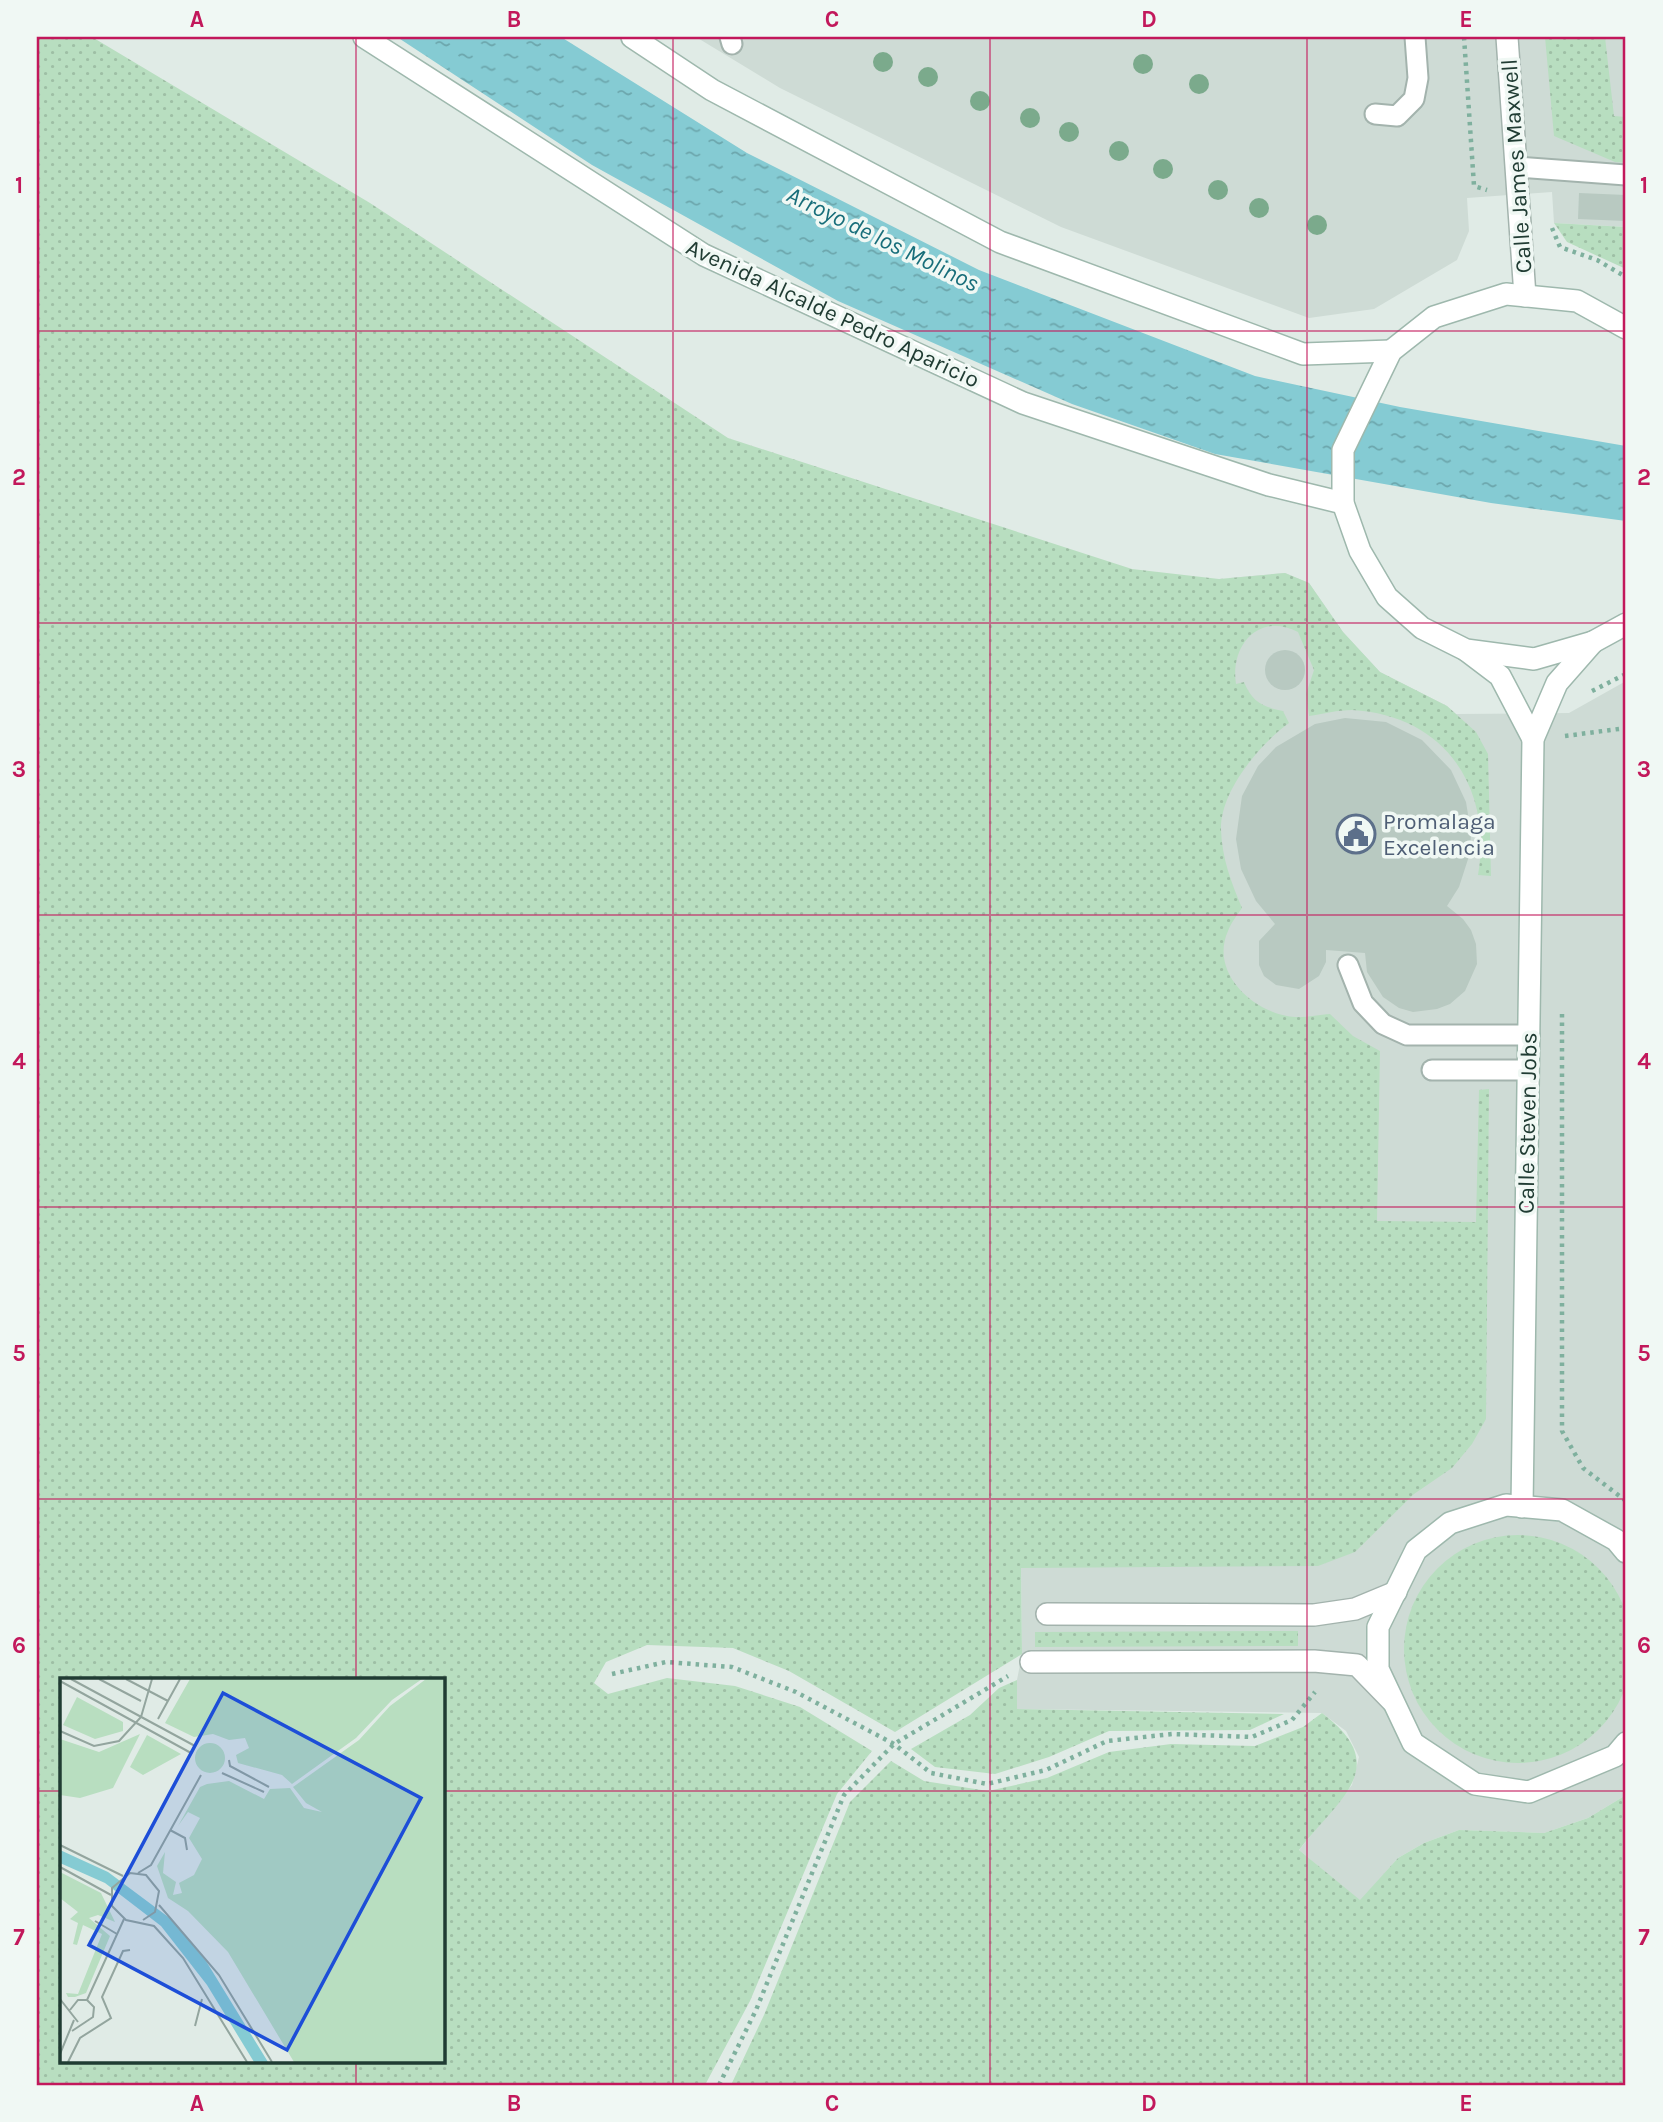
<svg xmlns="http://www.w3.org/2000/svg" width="1663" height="2122" viewBox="0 0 1663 2122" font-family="Karla,sans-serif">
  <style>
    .built { fill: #cedbd5 }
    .grass { fill: url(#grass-dots); fill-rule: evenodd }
    .water { fill: url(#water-ripples) }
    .building { fill: #b8c9c1 }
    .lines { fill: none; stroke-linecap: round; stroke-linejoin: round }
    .lane-casing { stroke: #a3b3ad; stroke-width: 23 }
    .street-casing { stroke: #a3b3ad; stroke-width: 24 }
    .secondary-casing { stroke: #9eb8ad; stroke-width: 24 }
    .path { stroke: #7fb09e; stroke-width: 4.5; stroke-dasharray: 3.5 5; stroke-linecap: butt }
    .lane { stroke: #fff; stroke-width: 19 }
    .street { stroke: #fff; stroke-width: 21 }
    .secondary { stroke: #fff; stroke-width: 21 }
    .tree { fill: #7baa8c }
    .grid { fill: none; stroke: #c2185b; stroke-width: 2; stroke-opacity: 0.55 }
    .labels { text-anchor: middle; stroke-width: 7; stroke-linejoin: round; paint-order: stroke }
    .street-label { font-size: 23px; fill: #203c33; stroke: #f0f8f4 }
    .service-label { font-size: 23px; fill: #4e5e75; stroke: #f0f8f4; text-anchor: start }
    .water-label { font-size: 24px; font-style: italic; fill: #186e7a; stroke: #f0f8f4 }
    .inset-road { fill: none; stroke: #93a59e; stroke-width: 2 }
    .view { fill: #1d4ed8; fill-opacity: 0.15; stroke: #1d4ed8; stroke-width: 3.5 }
    .inset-edge { fill: none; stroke: #203c33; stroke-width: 3.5 }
    .neatline { fill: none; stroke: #c2185b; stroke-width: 2.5 }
    .grid-label { font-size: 23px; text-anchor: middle; font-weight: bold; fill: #c2185b }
  </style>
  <defs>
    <pattern id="grass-dots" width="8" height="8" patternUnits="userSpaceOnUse" patternTransform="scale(1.75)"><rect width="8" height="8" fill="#b8dec0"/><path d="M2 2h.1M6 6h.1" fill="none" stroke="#9ebfa5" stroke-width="1.8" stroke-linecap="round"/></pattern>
    <pattern id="water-ripples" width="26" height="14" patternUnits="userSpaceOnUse" patternTransform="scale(1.75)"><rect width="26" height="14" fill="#85cbd3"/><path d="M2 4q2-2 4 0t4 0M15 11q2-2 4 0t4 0" fill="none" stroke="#6ca6ac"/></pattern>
  </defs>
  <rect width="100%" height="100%" fill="#e0ebe6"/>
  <g class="built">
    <path d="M696,37h930v190l-72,-4 -2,-31 -85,6 2,33 -12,29 -83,49 -65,9 -248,-91 -281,-139z"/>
    <path d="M1285,573l24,10 34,49 37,40 67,34 9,8 113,-1 57,-32v1114l-38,23 -44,15 -85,-3 -35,13 -26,15 -38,43 -61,-51 53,-65 7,-28 -13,-26 -24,-18 -305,-4v-29l5,-26 -1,-86 182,-195 26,-795z"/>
  </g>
  <g class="grass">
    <path d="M37,37h55l278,166 358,235 404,131 87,10 66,-6 24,10 34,49 37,40 67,34 29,26 12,22 3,122 -13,-1c15,-88 -34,-160 -126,-165 -14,0 -29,4 -43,6l-3,-22 8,-24 -16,-38c-39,-20 -68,13 -62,52l8,-2c8,20 19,25 39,29l6,12c-29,21 -69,68 -68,107 1,28 10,52 21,78 -5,7 -11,15 -14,23 -18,40 22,78 59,85 13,3 30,-1 43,-2l23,22 27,15 -3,170 99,1 3,-132 10,-1 -3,330 -14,25 -20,24 -38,26 -59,58 -37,14 -297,2 1,86 -127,78 -106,-61 -56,-23 -86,-3 -41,17 -12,21 14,11 59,-16 68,8 65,21 72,44 -35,43 -87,207 -45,84h-668zM443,1679v382h-382v-382z"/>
    <path d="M1545,37h60l9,79 12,1v46l-11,-1 -61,-26z"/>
    <path d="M1554,223l72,4v42l-59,-27z"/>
    <circle cx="1518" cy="1649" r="114"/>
    <path d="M1298,1631v15l-263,1v-15z"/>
    <path d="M1017,1680v29l267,5 -34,16 -141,1 -60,26 -54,17 -60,-7 -24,-18 59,-34 29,-27z"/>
    <path d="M1322,1713c72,54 16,86 -23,137l61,50 38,-42 26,-15 35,-13 85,3 44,-15 38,-23v290h-895l33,-70 86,-213 41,-41 33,20 64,10 59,-13 62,-26 62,-8 84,2 48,-19z"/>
  </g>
  <path class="water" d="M397,37h164l186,116 232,117 276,106 145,31 226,39v75l-135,-18 -276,-49 -143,-50 -234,-103 -246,-136z"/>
  <g class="building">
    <path d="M1579,193l47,2v26l-48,-2z"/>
    <circle cx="1285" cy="670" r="20"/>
    <path d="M1345,718l41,4 36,18 29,30 15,32 5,31 -1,20 -11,34 -12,19 16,13 8,11 5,14 1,20 -12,27 -15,13 -13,5 -24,3 -14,-4 -16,-11 -16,-25 -2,-19 -39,-3v12l-7,14 -20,13 -23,-4 -12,-9 -5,-11v-24l16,-17 -19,-23 -15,-32 -5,-30 6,-43 16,-30 18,-19 39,-23z"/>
  </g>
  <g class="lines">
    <defs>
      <g id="lane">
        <path d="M730,37l2,7"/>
        <path d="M1375,114l22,2 17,-17 4,-21 -3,-41"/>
        <path d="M1516,167l110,8"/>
        <path d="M1348,965l15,38 20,21 24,11h122"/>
        <path d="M1432,1070h96"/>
      </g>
      <g id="street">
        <path d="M1507,37l18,259"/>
        <path d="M1047,1614l267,1 41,-6 41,-17"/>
        <path d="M1031,1662l283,-1 43,4 35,36"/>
      </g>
      <g id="secondary">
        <path d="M364,37l340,218 319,148 246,82 74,18"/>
        <path d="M632,37l80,53 288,152 303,112 88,-3"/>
        <path d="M1626,328l-49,-27 -71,-7 -72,23 -43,34 -48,99v53l17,48 27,46 35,31 44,22 68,9 59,-17 33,-18"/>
        <path d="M1467,651l33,25 33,63"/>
        <path d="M1522,1507l11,-768 24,-56 36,-41"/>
        <path d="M1626,1552l-10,-12 -54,-30 -56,-5 -56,18 -34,27 -38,77v42l35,74 62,41 54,8 86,-36 11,-13"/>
      </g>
    </defs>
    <use href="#lane" class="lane-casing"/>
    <use href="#street" class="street-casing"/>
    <use href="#secondary" class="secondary-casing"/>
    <g class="path">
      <path d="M1464,37l10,149 13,4"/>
      <path d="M1552,228l8,19 37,13 29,17"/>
      <path d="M1592,691l34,-17"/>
      <path d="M1565,736l61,-8"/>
      <path d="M1562,1014v417l21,37 43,33"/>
      <path d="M612,1674l54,-12 66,5 64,25 98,52 37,29 56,11 59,-14 61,-29 65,-7 80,3 40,-17 23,-28"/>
      <path d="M719,2085l37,-75 88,-215 50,-51 114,-68"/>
    </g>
    <use href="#lane" class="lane"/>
    <use href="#street" class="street"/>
    <use href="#secondary" class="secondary"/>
  </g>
  <g class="tree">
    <circle cx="883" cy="62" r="10"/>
    <circle cx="1143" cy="64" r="10"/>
    <circle cx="928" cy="77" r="10"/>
    <circle cx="1199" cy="84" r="10"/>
    <circle cx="980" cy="101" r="10"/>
    <circle cx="1030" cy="118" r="10"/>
    <circle cx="1069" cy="132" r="10"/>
    <circle cx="1119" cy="151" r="10"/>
    <circle cx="1163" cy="169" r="10"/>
    <circle cx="1218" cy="190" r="10"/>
    <circle cx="1259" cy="208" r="10"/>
    <circle cx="1317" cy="225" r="10"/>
  </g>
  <path class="grid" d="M356,37v1642M673,37v2048M990,37v2048M1307,37v2048M37,331h1589M37,623h1589M37,915h1589M37,1207h1589M37,1499h1589M37,1791h24M443,1791h1183M356,2061v24"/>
  <defs>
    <symbol id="civic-ring" viewBox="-11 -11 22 22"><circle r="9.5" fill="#f0f8f4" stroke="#5c6f8a" stroke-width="1.5"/><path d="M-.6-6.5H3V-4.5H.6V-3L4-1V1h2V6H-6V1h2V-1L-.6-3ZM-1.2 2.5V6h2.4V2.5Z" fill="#5c6f8a"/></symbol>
  </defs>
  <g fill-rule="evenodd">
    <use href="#civic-ring" x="1334" y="812" width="44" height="44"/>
  </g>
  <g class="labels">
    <g class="street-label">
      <text transform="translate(1516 166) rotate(-94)" y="8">Calle James Maxwell</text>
      <text transform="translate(833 313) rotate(25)" y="8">Avenida Alcalde Pedro Aparicio</text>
      <text transform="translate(1527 1123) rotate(-89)" y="8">Calle Steven Jobs</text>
    </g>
    <g class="service-label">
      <text x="1383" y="829">Promalaga<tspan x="1383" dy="26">Excelencia</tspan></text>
    </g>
    <g class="water-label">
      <text transform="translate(883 239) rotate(26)" y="8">Arroyo de los Molinos</text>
    </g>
  </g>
  <g transform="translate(60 1678)">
    <rect width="385" height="385" fill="#e0ebe6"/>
    <path d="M130,1h232l-30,21 -36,38 -64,46 -10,-9 -44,-12 -2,-8 13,-7 -4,-10 -16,2 -16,-6 -19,3 -29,-14zM366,1h19v383h-151l-66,-110 -40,-41 -20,-13 -11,-32 8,-14 -2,21 13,9 -3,13 9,-2 -3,-10 15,-8 8,-16 -13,-21 11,-20 -12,-6 -10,14 22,-39 7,-3 22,-3 35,18 6,-10 20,-1 14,20 18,4 -16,-9 -13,-16 66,-47 31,-34zM17,19l46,25v9l-28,8 -32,-14zM80,56l-27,54 -33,10 -20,-3v-56l39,13zM87,57l34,19 -38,21 -13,-8zM135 80a15 15 0 1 1 30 0a15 15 0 1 1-30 0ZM0,194l41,21 14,29 -17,-7 -9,3 21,18 -24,57 -11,4h-7l-2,-4 12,1 24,-60 -19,-9 -6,20 -4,-1 5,-21 -8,-4 8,-7 -18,-14z" fill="#b8dec0"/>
    <path d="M0,172l48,22 63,47 35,42 62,101h-14l-47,-77 -46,-59 -56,-43 -45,-20z" fill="#85cbd3"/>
    <path class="inset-road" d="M11,1l124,67M39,1l42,22M66,1l42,22M0,3l131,72M98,41l22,-40M0,53l34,15 25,-5 22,-24 11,-38M169,82l1,6 39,21M162,95l42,19M110,152l15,8 2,12M0,167l63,31M0,189l51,28M78,195l13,-8 50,-90M99,227l60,70 53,87M83,242l12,-8 4,-21 -13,-16 -16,-2 -18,15v18l14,14 28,6 29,32 64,104M35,243l22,13M0,321l18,23M27,322l37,-81M10,332l8,-10h9M135,348l7,-27M12,353l21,-14 1,-10 -7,-7M0,376l14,-34M8,384l12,-24 31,-20 -9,-21 21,-46 7,-1"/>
    <path class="view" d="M163,15l198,105 -134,252 -198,-105z"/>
    <rect width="385" height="385" class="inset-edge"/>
  </g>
  <rect width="1663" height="2122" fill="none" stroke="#f0f8f4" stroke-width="77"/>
  <rect x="38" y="38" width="1586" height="2046" class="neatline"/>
  <g class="grid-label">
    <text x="197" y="27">A</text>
    <text x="514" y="27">B</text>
    <text x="832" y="27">C</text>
    <text x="1149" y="27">D</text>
    <text x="1466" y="27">E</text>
    <text x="19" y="193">1</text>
    <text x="1644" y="193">1</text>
    <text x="19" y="485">2</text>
    <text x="1644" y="485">2</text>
    <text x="19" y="777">3</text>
    <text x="1644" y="777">3</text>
    <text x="19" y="1069">4</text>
    <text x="1644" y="1069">4</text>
    <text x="19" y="1361">5</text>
    <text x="1644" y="1361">5</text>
    <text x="19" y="1653">6</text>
    <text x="1644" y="1653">6</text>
    <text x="19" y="1945">7</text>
    <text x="1644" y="1945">7</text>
    <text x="197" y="2111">A</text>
    <text x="514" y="2111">B</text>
    <text x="832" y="2111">C</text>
    <text x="1149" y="2111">D</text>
    <text x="1466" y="2111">E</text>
  </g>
</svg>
